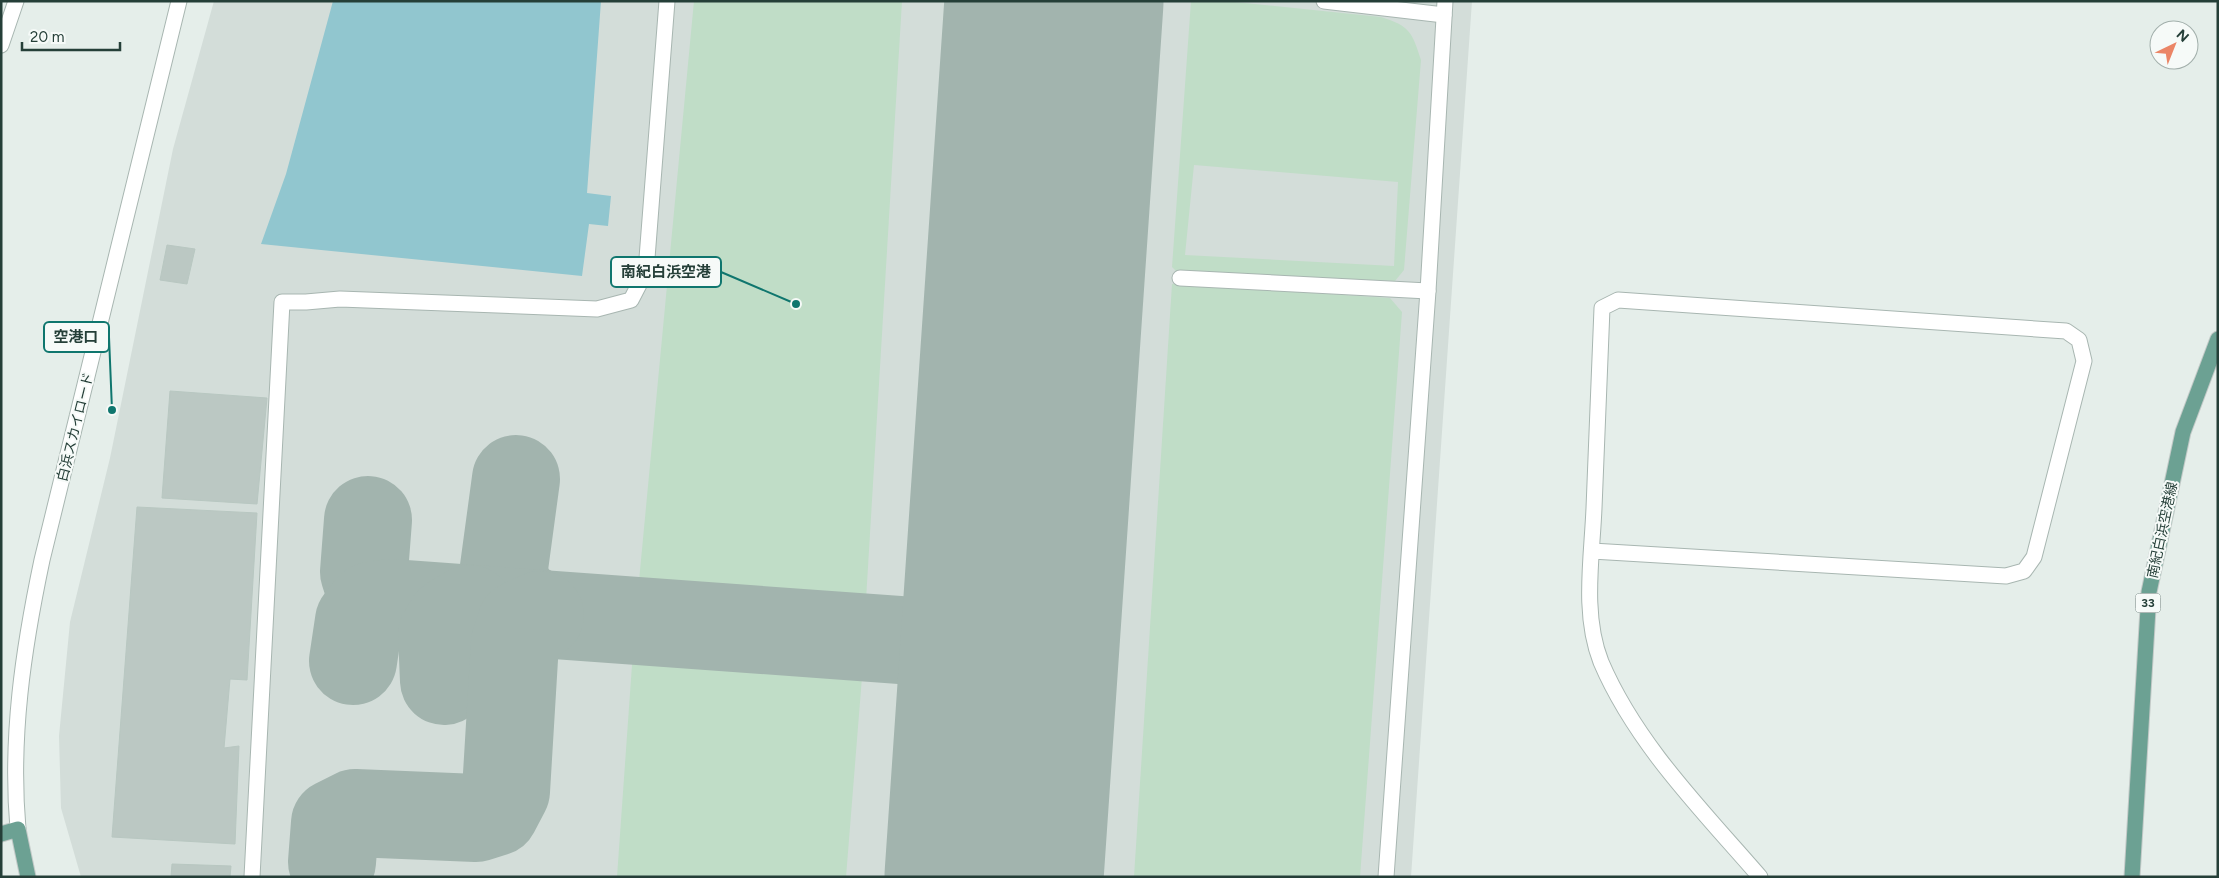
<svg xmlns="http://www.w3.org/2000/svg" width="2219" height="878" viewBox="0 0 2219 878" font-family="Figtree,'Noto Sans JP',sans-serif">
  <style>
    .built { fill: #d3ddd9 }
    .green { fill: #c0ddc7; fill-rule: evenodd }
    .water { fill: #91c6cf }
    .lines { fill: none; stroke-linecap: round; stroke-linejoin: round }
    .taxiway { stroke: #a2b4ae; stroke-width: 88 }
    .runway { stroke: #a2b4ae; stroke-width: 219 }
    .building { fill: #bbc8c3; stroke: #b8c7c1 }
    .minor-casing { stroke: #a8b6b1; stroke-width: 17 }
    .major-casing { stroke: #c2c9c7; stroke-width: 17 }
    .minor { stroke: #fff; stroke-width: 15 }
    .major { stroke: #6ca193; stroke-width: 15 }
    .labels { text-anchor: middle; stroke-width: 4; stroke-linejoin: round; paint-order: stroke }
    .shield { fill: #f6faf8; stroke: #647772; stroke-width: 1 }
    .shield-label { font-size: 12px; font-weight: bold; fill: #253f38 }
    .street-label { font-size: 14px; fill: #253f38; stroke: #f6faf8 }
    .leader { fill: none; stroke: #0f766e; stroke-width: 2 }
    .callout-dot { fill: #0f766e; stroke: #f6faf8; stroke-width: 2 }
    .callout { fill: #f6faf8; stroke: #0f766e; stroke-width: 2 }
    .callout-label { font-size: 15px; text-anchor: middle; font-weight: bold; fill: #253f38 }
  </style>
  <rect width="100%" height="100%" fill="#e5eeea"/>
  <path class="built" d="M214,1h1258l-61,876h-1330l-20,-69 -2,-72 11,-114 40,-164 63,-309z"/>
  <g class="green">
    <path d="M694,1h208l-36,599 -227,-19z"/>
    <path d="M1191,1h34l156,16c29,9 31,15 40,43l-17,210 -9,11 -218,-9 -5,-5zM1194,165l204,17 -4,84 -209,-11z"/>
    <path d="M1172,284l218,14 12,14 -42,565h-226z"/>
    <path d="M633,651l229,26 -16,200h-229z"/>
  </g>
  <path class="water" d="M333,1h268l-14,192 24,3 -3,30 -19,-2 -7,52 -321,-32 25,-70z"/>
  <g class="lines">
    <g class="taxiway">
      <path d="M516,479l-13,96 12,26 25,14"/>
      <path d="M368,520l-4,52 6,19 20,12"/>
      <path d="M353,661l6,-40 12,-15 19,-3 620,45"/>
      <path d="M444,681l-2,-47 8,-13 20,-12"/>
      <path d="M332,862l3,-39 20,-10 121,5 19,-6 11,-21 9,-149 6,-18 19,-9"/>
    </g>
    <path class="runway" d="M994,877l60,-876"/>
  </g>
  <g class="building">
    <path d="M167,245l28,4 -8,35 -27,-4z"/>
    <path d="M170,391l97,7 -10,106 -95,-6z"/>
    <path d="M137,507l120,6 -10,167 -17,-1 -6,69 15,-2 -4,98 -123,-7z"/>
    <path d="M172,864l59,2 -1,11h-59z"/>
  </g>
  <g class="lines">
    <defs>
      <g id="minor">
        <path d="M1324,1l120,14"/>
        <path d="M1,45l15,-44"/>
        <path d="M1180,278l248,13"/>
        <path d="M1592,551l414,25 18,-5 10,-14 50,-196 -5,-21 -13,-9 -448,-31 -16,8c-3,67 -5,133 -8,200 -2,50 -12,106 7,154 35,82 101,148 159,215"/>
        <path d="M18,829c-8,-91 5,-179 24,-269l137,-559"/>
        <path d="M252,877l30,-575h24l34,-3 257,10 34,-9 15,-29 21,-270"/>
        <path d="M1386,877l42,-586 17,-290"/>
      </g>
      <g id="major">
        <path d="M1,834l17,-5 10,48"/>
        <path d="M2132,877l17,-285 34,-160 35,-93"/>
      </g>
    </defs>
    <use href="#minor" class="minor-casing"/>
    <use href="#major" class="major-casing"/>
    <use href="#minor" class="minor"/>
    <use href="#major" class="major"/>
  </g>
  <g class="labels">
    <rect class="shield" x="2135.5" y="593.5" width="25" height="19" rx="4"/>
    <g class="shield-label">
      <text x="2148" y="607">33</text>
    </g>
    <g class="street-label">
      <text transform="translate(75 427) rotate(-76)" y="5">白浜スカイロード</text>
      <text transform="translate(2162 530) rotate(-78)" y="5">南紀白浜空港線</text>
    </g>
  </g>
  <path class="leader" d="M796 304L721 272M112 410L109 337"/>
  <g class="callout-dot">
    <circle cx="796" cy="304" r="5"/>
    <circle cx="112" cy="410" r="5"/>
  </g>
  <g class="callout">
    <rect x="611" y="257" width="110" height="30" rx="5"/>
    <rect x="44" y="322" width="65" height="30" rx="5"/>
  </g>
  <g class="callout-label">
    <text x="666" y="277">南紀白浜空港</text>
    <text x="76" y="342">空港口</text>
  </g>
  <rect width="2219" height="878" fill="none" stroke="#253f38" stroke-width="5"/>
  <g transform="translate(2174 45) rotate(43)"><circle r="24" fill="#f6faf8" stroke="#a2afab"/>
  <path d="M0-4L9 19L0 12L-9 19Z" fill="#eb8566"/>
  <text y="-8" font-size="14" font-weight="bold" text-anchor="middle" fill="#253f38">N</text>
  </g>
  <path d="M22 42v8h98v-8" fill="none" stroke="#253f38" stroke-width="2.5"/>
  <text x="30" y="42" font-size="15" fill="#253f38" stroke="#f6faf8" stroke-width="4" paint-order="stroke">20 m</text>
</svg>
